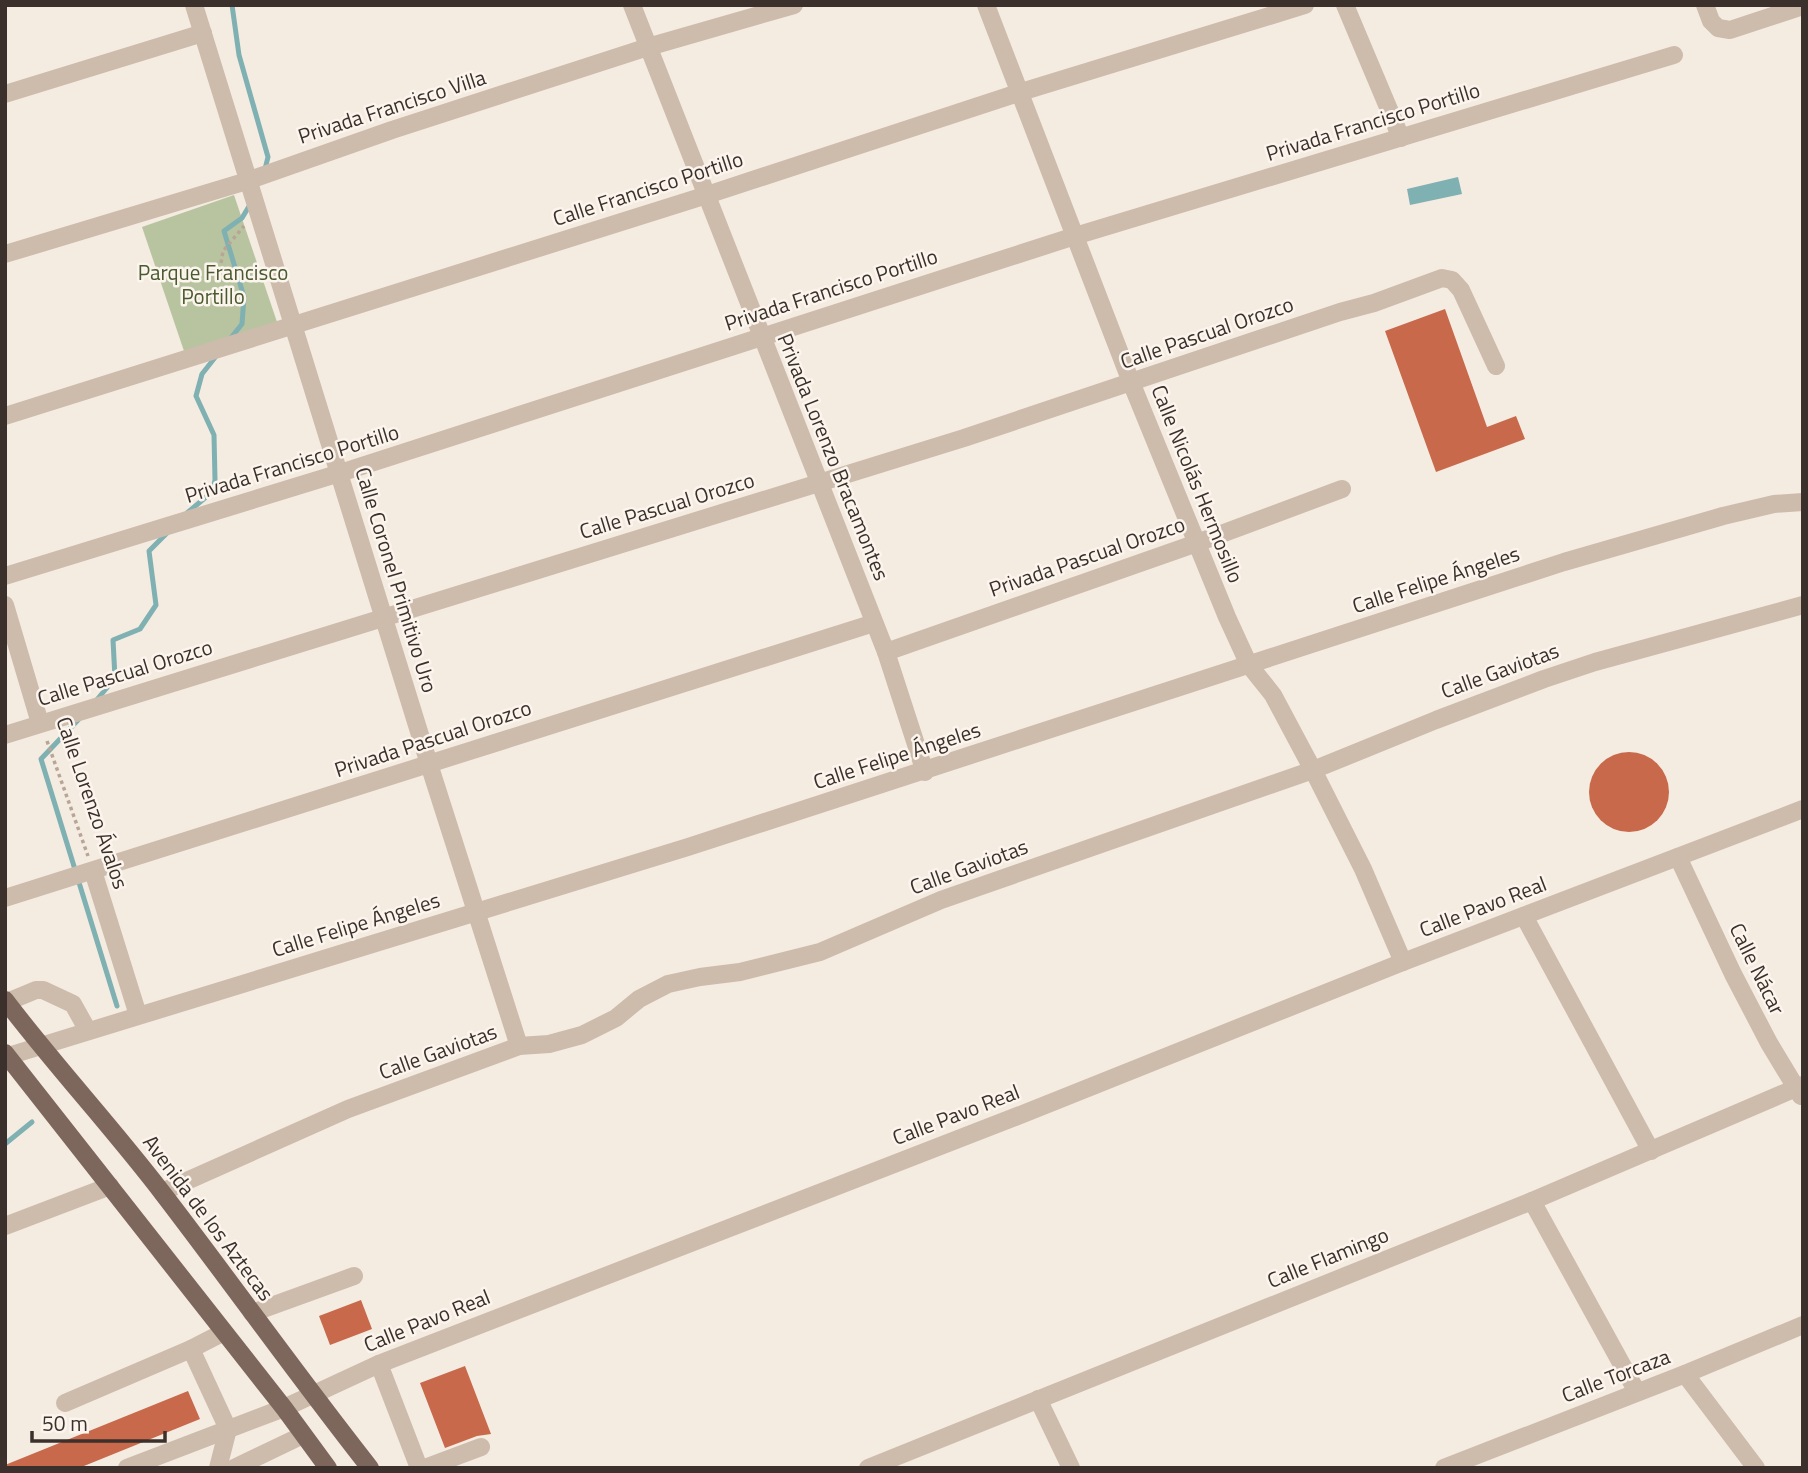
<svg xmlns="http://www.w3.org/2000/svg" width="1808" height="1473" viewBox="0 0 1808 1473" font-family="'Titillium Web',sans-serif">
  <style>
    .green { fill: #b8c4a0 }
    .water { fill: #7fb0b2 }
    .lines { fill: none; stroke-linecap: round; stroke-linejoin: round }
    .stream { stroke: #7fb0b2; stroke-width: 5 }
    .building { fill: #c8694b }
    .path { stroke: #b9a596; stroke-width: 3.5; stroke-dasharray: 3.5 3.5; stroke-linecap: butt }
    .minor { stroke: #cdbbac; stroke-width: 18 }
    .major { stroke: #7d675c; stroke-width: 18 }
    .labels { text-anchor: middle; stroke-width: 5; stroke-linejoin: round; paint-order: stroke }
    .street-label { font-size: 21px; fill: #3b302b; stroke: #fbf5ee }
    .park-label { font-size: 21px; fill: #4a5a2e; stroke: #fbf5ee }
  </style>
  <rect width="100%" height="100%" fill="#f4ebe1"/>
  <path class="green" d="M234,195l43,127 -92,32 -43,-127z"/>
  <path class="water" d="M1458,177l4,17 -52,11 -3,-16z"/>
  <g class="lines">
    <g class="stream">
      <path d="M232,5l7,50 29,102 -3,12"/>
      <path d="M230,339l12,-15 2,-27 -20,-66 18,-13 9,-15"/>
      <path d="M187,513l25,-21 3,-12 -1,-45 -18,-39 6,-22 15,-19"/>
      <path d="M95,702l20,-24 -2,-38 27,-11 16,-24 -7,-54 19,-19"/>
      <path d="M79,719l-38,40 76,247"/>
      <path d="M5,1144l27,-22"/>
    </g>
  </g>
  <g class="building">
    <path d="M1445,309l42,118 29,-11 9,23 -89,33 -51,-141z"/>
    <circle cx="1629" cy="792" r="40"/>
    <path d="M361,1300l11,29 -42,16 -11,-29z"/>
    <path d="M465,1366l26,68 -14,2 -32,12 -25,-65z"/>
    <path d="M188,1391l12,28 -121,49h-74v-3z"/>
  </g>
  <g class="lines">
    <g class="path">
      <path d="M221,263l2,-12 21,-25"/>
      <path d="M47,741l41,115"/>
    </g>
    <g class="minor">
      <path d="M194,5l235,759 90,282"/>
      <path d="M632,5l254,647 39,120"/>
      <path d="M986,5l145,377 96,235 22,48 24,30 40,75 50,99 40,93"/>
      <path d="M1345,5l56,133"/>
      <path d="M1705,5l6,16 7,7 12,2 73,-24"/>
      <path d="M5,94l198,-61"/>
      <path d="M5,254l242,-73 145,-51 256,-83 146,-42"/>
      <path d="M5,416l702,-221 314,-103 284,-87"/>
      <path d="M5,576l335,-103 735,-237 599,-181"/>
      <path d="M5,605l35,118"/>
      <path d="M886,652l311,-109 145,-54"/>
      <path d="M5,735l959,-297 376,-126 34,-9 68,-25 10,2 9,10 35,76"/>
      <path d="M1678,857l55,117 36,69 32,53"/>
      <path d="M93,871l45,144"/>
      <path d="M5,898l869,-275"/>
      <path d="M1524,916l127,235"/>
      <path d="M7,1002l29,-12h7l30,14 15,27"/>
      <path d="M5,1057l683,-210 876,-285 159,-46 51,-12 29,-2"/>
      <path d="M162,1192l186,-83 171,-63 30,-2 33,-9 34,-17 23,-19 29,-15 32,-7 40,-5 80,-20 121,-52 372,-130 123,-50 108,-41 51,-17 208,-57"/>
      <path d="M1532,1201l105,191"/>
      <path d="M5,1226l105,-40"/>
      <path d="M252,1313l102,-37"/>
      <path d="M191,1349l37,80 -10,39"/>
      <path d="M379,1364l40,104"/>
      <path d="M1685,1374l71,94"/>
      <path d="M1038,1399l33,69"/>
      <path d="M65,1403l126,-54 33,-17"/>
      <path d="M127,1468l157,-60 95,-44 636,-247 388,-155 400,-153"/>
      <path d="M234,1468l69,-33"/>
      <path d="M425,1468l56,-21"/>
      <path d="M868,1468l664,-267 271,-116"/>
      <path d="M1444,1468l241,-94 118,-49"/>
    </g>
    <g class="major">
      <path d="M5,1000c51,67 108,128 159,195 69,90 135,183 206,273"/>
      <path d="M5,1053l279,355 44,60"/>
    </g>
  </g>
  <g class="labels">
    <g class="street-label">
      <text transform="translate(392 107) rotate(-18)" y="7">Privada Francisco Villa</text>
      <text transform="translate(1373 122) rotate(-17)" y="7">Privada Francisco Portillo</text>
      <text transform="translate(648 189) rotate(-18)" y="7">Calle Francisco Portillo</text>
      <text transform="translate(831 290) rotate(-18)" y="7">Privada Francisco Portillo</text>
      <text transform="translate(1207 333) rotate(-19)" y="7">Calle Pascual Orozco</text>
      <text transform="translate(833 457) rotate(68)" y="7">Privada Lorenzo Bracamontes</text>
      <text transform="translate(292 464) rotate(-17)" y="7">Privada Francisco Portillo</text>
      <text transform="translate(1197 484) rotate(68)" y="7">Calle Nicolás Hermosillo</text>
      <text transform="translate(667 506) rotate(-17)" y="7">Calle Pascual Orozco</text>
      <text transform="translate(1087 557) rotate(-19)" y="7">Privada Pascual Orozco</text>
      <text transform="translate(396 580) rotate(73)" y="7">Calle Coronel Primitivo Uro</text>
      <text transform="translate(1436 580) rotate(-18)" y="7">Calle Felipe Ángeles</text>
      <text transform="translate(1500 671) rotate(-20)" y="7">Calle Gaviotas</text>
      <text transform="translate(125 673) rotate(-17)" y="7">Calle Pascual Orozco</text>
      <text transform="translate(433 739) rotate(-18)" y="7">Privada Pascual Orozco</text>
      <text transform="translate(897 756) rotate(-18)" y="7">Calle Felipe Ángeles</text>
      <text transform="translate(92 803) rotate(71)" y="7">Calle Lorenzo Ávalos</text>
      <text transform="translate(969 867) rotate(-20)" y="7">Calle Gaviotas</text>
      <text transform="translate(1483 907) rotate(-21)" y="7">Calle Pavo Real</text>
      <text transform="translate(356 925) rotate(-17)" y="7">Calle Felipe Ángeles</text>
      <text transform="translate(1757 969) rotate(64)" y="7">Calle Nácar</text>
      <text transform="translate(438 1052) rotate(-20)" y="7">Calle Gaviotas</text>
      <text transform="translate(956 1115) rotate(-21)" y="7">Calle Pavo Real</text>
      <text transform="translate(208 1218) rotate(53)" y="7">Avenida de los Aztecas</text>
      <text transform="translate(1328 1258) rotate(-22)" y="7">Calle Flamingo</text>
      <text transform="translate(427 1321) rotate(-22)" y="7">Calle Pavo Real</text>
      <text transform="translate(1616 1376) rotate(-21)" y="7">Calle Torcaza</text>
    </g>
    <g class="park-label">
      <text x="213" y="280">Parque Francisco<tspan x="213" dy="24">Portillo</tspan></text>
    </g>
  </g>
  <rect width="1808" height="1473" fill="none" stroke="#3b302b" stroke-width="14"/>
  <path d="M32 1431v10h133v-10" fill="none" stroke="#3b302b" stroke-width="3.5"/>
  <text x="42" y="1431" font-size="21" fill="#3b302b" stroke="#fbf5ee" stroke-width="5" paint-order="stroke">50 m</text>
</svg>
